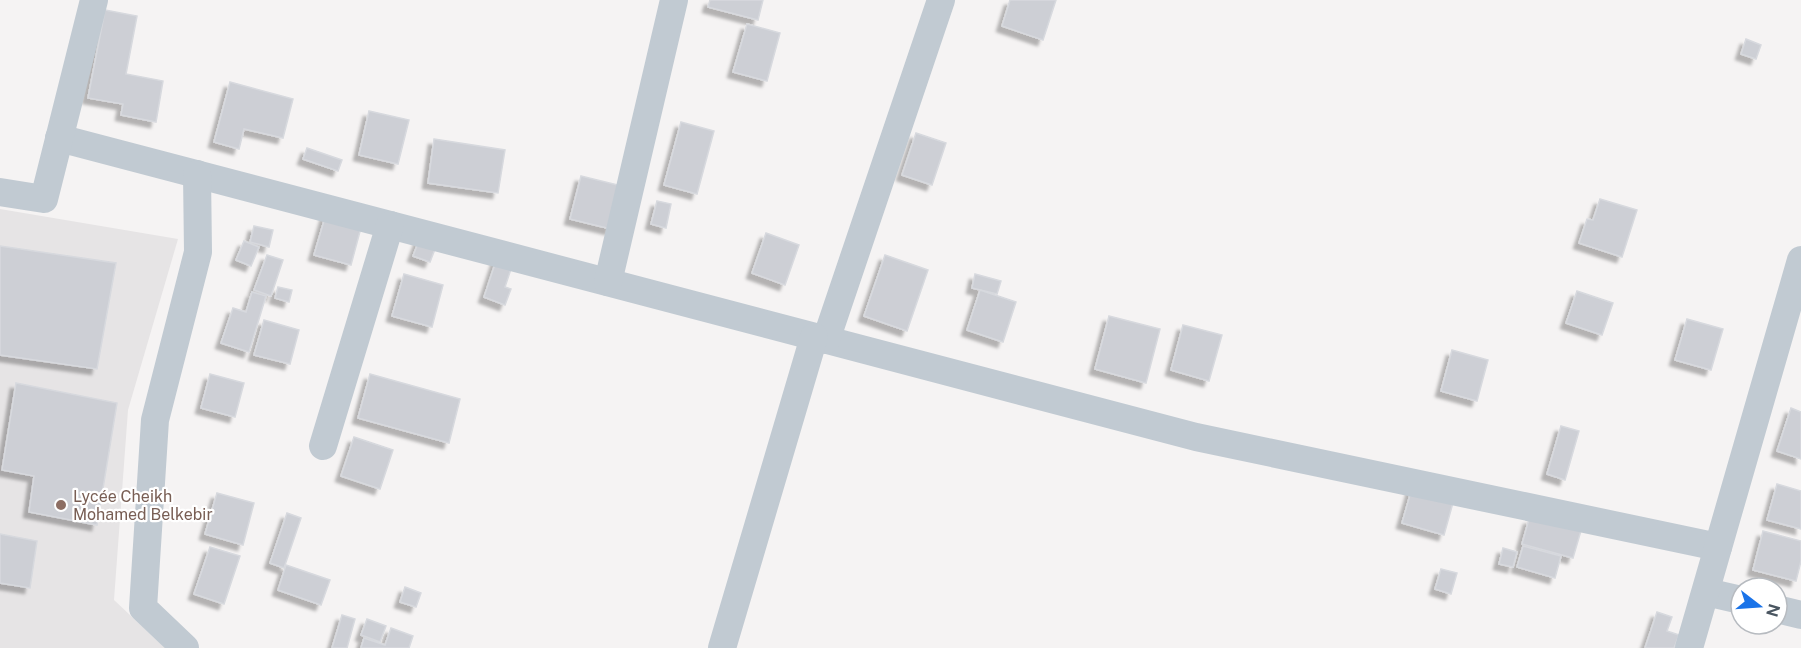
<svg xmlns="http://www.w3.org/2000/svg" width="1801" height="648" viewBox="0 0 1801 648" font-family="'Public Sans',sans-serif">
  <style>
    .education { fill: #e6e4e5 }
    .building { fill: #cdcfd5; stroke: #d7d9de; stroke-width: 1.5; filter: url(#shadow) }
    .lines { fill: none; stroke-linecap: round; stroke-linejoin: round }
    .street { stroke: #c1cad2; stroke-width: 28 }
    .education-dot { fill: #8d6e63; stroke: #fff; stroke-width: 2 }
    .labels { text-anchor: middle; stroke-width: 4.5; stroke-linejoin: round; paint-order: stroke }
    .education-label { font-size: 16px; fill: #785e54; stroke: #fff; text-anchor: start }
  </style>
  <defs>
    <filter id="shadow"><feDropShadow dx="-5.5" dy="5.5" stdDeviation="1.5" flood-color="#0004"/></filter>
  </defs>
  <rect width="100%" height="100%" fill="#f5f3f3"/>
  <path class="education" d="M0,209l178,30 -50,171 -14,190 51,48h-165z"/>
  <g class="building">
    <path d="M710,0h53l-5,20 -50,-13z"/>
    <path d="M1010,0h46l-13,40 -41,-14z"/>
    <path d="M105,10l32,6 -11,58 37,7 -7,41 -35,-7 2,-11 -35,-6z"/>
    <path d="M747,24l33,9 -13,48 -34,-9z"/>
    <path d="M1746,39l15,6 -5,14 -15,-5z"/>
    <path d="M230,82l63,17 -10,39 -39,-9 -5,20 -25,-7z"/>
    <path d="M369,111l40,9 -11,44 -39,-9z"/>
    <path d="M681,122l33,9 -17,63 -33,-9z"/>
    <path d="M916,133l30,10 -14,42 -30,-10z"/>
    <path d="M434,139l71,11 -7,43 -70,-10z"/>
    <path d="M307,148l35,12 -4,11 -35,-12z"/>
    <path d="M581,176l41,10 -11,43 -41,-10z"/>
    <path d="M1600,199l37,11 -15,47 -43,-14 8,-24 6,1z"/>
    <path d="M657,201l14,3 -5,24 -15,-4z"/>
    <path d="M326,214l36,10 -11,41 -37,-10z"/>
    <path d="M254,226l19,4 -4,17 -19,-5z"/>
    <path d="M766,233l33,12 -14,40 -33,-12z"/>
    <path d="M420,238l17,6 -7,18 -17,-6z"/>
    <path d="M244,241l15,6 -8,19 -15,-6z"/>
    <path d="M0,246l116,17 -19,106 -97,-14z"/>
    <path d="M267,255l16,5 -12,36 -17,-6z"/>
    <path d="M885,255l43,15 -21,61 -43,-15z"/>
    <path d="M497,258l16,5 -8,24 6,2 -6,16 -21,-8z"/>
    <path d="M404,274l39,11 -11,42 -40,-11z"/>
    <path d="M975,274l26,7 -4,13 -25,-6z"/>
    <path d="M278,287l14,3 -3,12 -14,-4z"/>
    <path d="M980,290l36,12 -13,40 -36,-12z"/>
    <path d="M1577,291l36,12 -11,32 -36,-12z"/>
    <path d="M252,292l14,4 -17,56 -28,-9 12,-35 13,4z"/>
    <path d="M1109,316l51,13 -14,54 -51,-14z"/>
    <path d="M1687,319l36,10 -12,41 -36,-10z"/>
    <path d="M264,320l35,10 -9,34 -36,-9z"/>
    <path d="M1183,325l39,10 -13,46 -38,-11z"/>
    <path d="M1452,350l36,10 -11,41 -36,-10z"/>
    <path d="M210,374l34,9 -9,34 -34,-9z"/>
    <path d="M370,374l90,25 -11,44 -91,-25z"/>
    <path d="M16,383l101,20 -20,122 -68,-13 5,-36 -32,-6z"/>
    <path d="M1791,408l10,4v47l-24,-8z"/>
    <path d="M1561,426l18,5 -14,49 -18,-6z"/>
    <path d="M354,437l39,13 -13,39 -39,-13z"/>
    <path d="M1414,481l42,11 -12,43 -42,-12z"/>
    <path d="M1777,484l24,7v38l-34,-9z"/>
    <path d="M217,493l37,10 -11,42 -38,-11z"/>
    <path d="M287,513l14,5 -17,50 -14,-5z"/>
    <path d="M1585,517l-12,41 -51,-14 7,-25z"/>
    <path d="M1763,531l38,10v20l-5,20 -43,-11z"/>
    <path d="M0,534l37,7 -7,47 -30,-5z"/>
    <path d="M1523,546l38,10 -6,22 -38,-11z"/>
    <path d="M210,547l30,9 -16,48 -30,-10z"/>
    <path d="M1503,548l14,4 -4,15 -14,-3z"/>
    <path d="M286,565l44,15 -9,25 -43,-15z"/>
    <path d="M1441,569l16,4 -6,21 -16,-5z"/>
    <path d="M405,587l16,6 -5,14 -16,-5z"/>
    <path d="M1657,612l15,5 -5,14 12,4 -5,13h-29z"/>
    <path d="M342,615l13,4 -8,29h-15z"/>
    <path d="M367,619l19,7 -6,16 -19,-7z"/>
    <path d="M391,628l22,8 -4,12h-48l3,-10 21,7z"/>
  </g>
  <g class="lines">
    <g class="street">
      <path d="M59,138l1137,299 522,110"/>
      <path d="M0,192l44,7 50,-199"/>
      <path d="M608,282l66,-282"/>
      <path d="M826,340l115,-340"/>
      <path d="M323,446l67,-221"/>
      <path d="M1706,592l35,8"/>
      <path d="M1777,609l24,6"/>
      <path d="M185,648l-42,-40 12,-188 43,-168 -1,-78"/>
      <path d="M722,648l92,-311"/>
      <path d="M1689,648l112,-388"/>
    </g>
  </g>
  <circle class="education-dot" cx="61" cy="505" r="6"/>
  <g class="labels">
    <g class="education-label">
      <text x="73" y="502">Lycée Cheikh<tspan x="73" dy="18">Mohamed Belkebir</tspan></text>
    </g>
  </g>
  <g transform="translate(1759 606) rotate(107)"><circle r="28" fill="#ffffff" stroke="#b7bbc0" stroke-width="1.5"/>
  <path d="M0-4.5L10 22L0 15L-10 22Z" fill="#1a73e8"/>
  <text y="-9" font-size="16" font-weight="bold" text-anchor="middle" fill="#4a5661">N</text>
  </g>
</svg>
